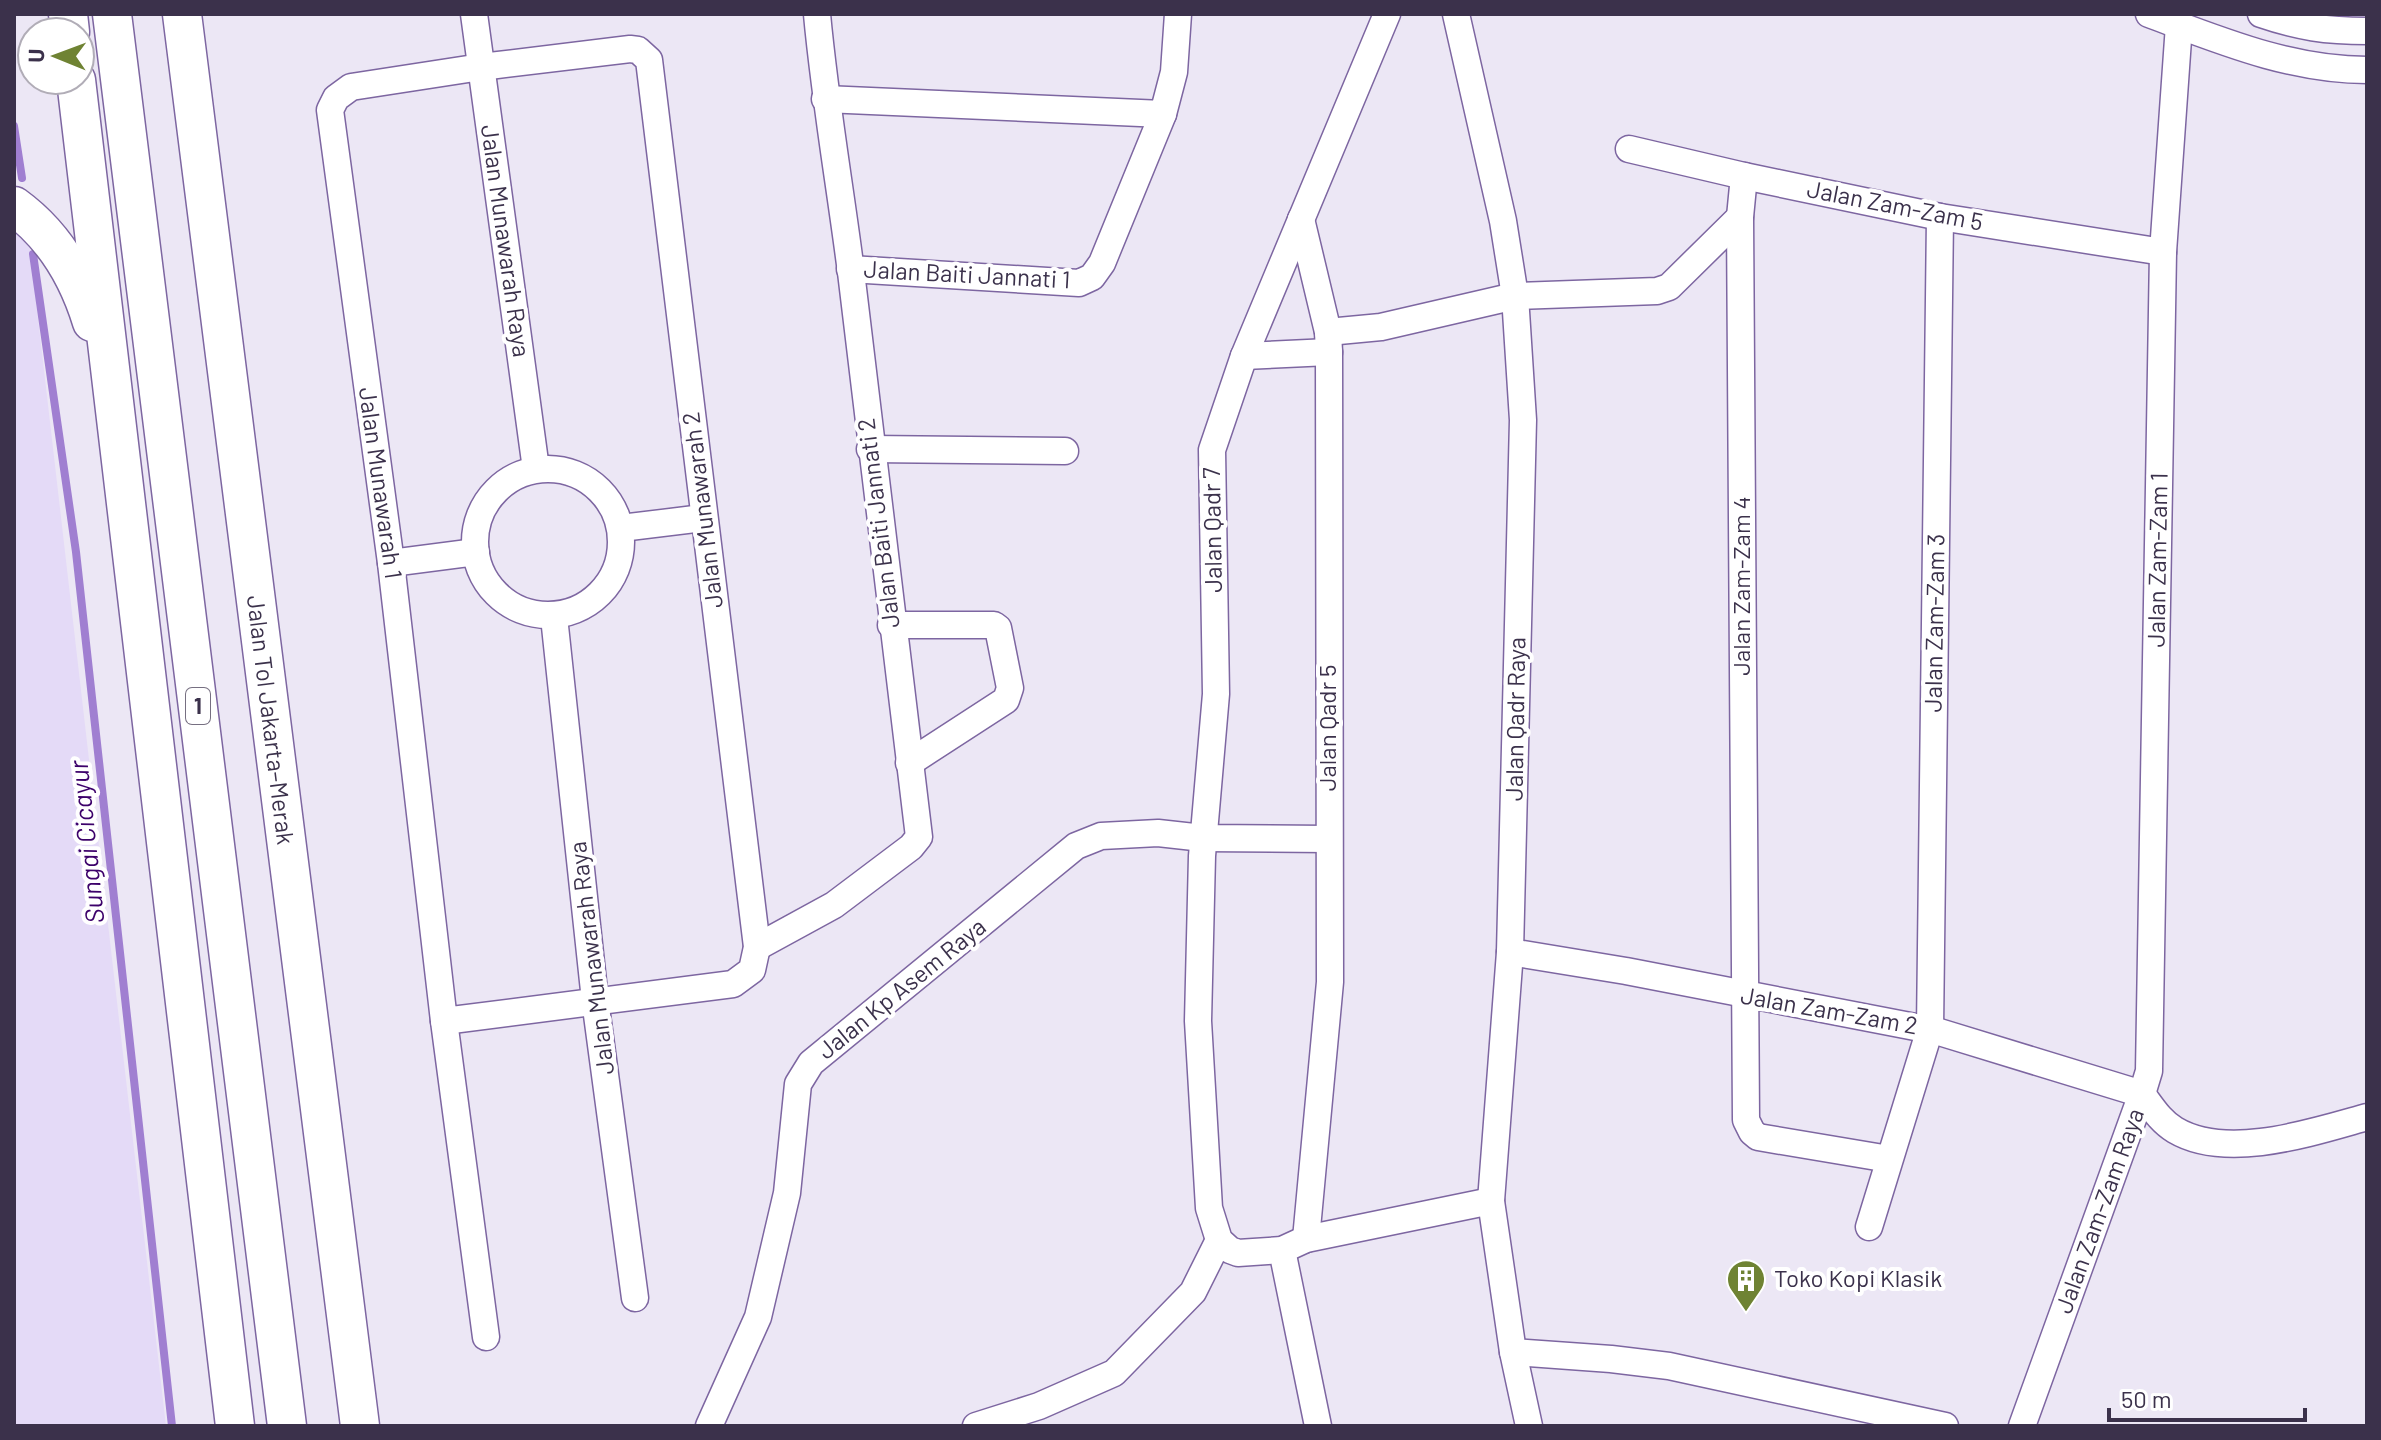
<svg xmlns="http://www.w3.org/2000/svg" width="2381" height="1440" viewBox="0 0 2381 1440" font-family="Barlow,sans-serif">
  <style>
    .built { fill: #e4daf7 }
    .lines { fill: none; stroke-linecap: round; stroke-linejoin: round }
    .stream { stroke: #a07fd1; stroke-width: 8 }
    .minor-casing { stroke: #7d66a1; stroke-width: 29 }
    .highway-casing { stroke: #7d66a1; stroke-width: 41 }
    .minor { stroke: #fff; stroke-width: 26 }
    .highway { stroke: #fff; stroke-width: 38 }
    .labels { text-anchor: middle; stroke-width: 8; stroke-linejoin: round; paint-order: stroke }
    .shield { fill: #fff; stroke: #766f81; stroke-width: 2 }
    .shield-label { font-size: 22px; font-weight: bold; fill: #3b314b }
    .street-label { font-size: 24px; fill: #3b314b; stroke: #fff }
    .poi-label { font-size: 24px; fill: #3b314b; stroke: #fff; text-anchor: start }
    .water-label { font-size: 26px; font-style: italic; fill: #3c016a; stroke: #fff }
  </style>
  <rect width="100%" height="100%" fill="#ece7f5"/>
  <path class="built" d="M24,197l142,1229h-152v-1228z"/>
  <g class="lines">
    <g class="stream">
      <path d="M14,126l8,52"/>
      <path d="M33,254l43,298 96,874"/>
    </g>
    <defs>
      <g id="minor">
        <path d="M474,14l62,455"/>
        <path d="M1387,14l-143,342 -32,94 4,244 -14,162 -4,165 11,187 10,32 11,10 8,3 44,-3 24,-11 185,-38"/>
        <path d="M1456,14l47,207 12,75 8,124 -13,532 -19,249 22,151 16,74"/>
        <path d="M2149,14c70,26 141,56 218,56"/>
        <path d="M2261,14c38,13 65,17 106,17"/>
        <path d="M630,49l8,1 11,10 108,887 -5,23 -19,14 -289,37 -53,-458 -61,-453 6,-12 15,-11 130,-20z"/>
        <path d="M825,99l338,15"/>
        <path d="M1629,149l115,27 196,41 223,35"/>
        <path d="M1744,176l-4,41 6,903 6,12 6,5 131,22"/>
        <path d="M1301,219l27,113 1,20 1,630 -24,257"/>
        <path d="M850,269l229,14 13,-6 10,-14 61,-149 11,-42 4,-58"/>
        <path d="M1328,332l53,-5 134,-31 142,-5 12,-4 71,-70"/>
        <path d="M1244,356l85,-4"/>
        <path d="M870,449l195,2"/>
        <circle cx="548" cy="542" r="73"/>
        <path d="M621,528l82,-10"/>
        <path d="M391,563l85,-11"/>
        <path d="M554,617l41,383 40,298"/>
        <path d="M891,625h103l4,3 12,60 -4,12 -97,63"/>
        <path d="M757,947l77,-42 77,-58 8,-10c-23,-188 -46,-376 -68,-565 -11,-86 -26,-171 -34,-258"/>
        <path d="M1510,952l116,19 310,60 206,63 7,-23 14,-819 16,-227"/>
        <path d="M444,1021l42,316"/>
        <path d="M1869,1227l61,-198 10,-812"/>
        <path d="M1282,1250l36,176"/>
        <path d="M1513,1352l98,7 58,7 276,60"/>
        <path d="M709,1426l49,-109 29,-124 11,-109 13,-21 265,-217 25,-10 57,-3 45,5 125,1"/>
        <path d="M976,1426l63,-20 75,-33 79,-81 26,-52"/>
        <path d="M2022,1426l120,-332c10,13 18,27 33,36 52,31 138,2 192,-13"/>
      </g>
      <g id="highway">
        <path d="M68,14l2,18"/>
        <path d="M112,14l175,1412"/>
        <path d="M182,14l178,1412"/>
        <path d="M76,80l159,1346"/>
        <path d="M14,206c40,29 64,70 78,116"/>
      </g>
    </defs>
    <use href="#minor" class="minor-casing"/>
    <use href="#highway" class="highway-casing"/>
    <use href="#minor" class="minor"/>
    <use href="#highway" class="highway"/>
  </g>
  <defs>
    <symbol id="building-pin" viewBox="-11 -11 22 30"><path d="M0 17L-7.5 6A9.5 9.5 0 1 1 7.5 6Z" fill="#6f8333" stroke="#fff"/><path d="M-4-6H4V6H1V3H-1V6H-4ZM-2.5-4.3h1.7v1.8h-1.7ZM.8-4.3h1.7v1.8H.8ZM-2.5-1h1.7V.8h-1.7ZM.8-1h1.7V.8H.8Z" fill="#fff"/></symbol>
  </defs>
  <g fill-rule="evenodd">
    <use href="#building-pin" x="1724" y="1257" width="44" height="60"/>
  </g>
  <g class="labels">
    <rect class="shield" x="186" y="688" width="24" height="36" rx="6"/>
    <g class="shield-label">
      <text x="198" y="714">1</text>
    </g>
    <g class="street-label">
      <text transform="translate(1895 206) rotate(11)" y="8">Jalan Zam-Zam 5</text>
      <text transform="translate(505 241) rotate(82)" y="8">Jalan Munawarah Raya</text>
      <text transform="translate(967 275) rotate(3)" y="8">Jalan Baiti Jannati 1</text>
      <text transform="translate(380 483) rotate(82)" y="8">Jalan Munawarah 1</text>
      <text transform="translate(703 510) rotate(-97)" y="8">Jalan Munawarah 2</text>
      <text transform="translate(879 523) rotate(-97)" y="8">Jalan Baiti Jannati 2</text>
      <text transform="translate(1213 530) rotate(-91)" y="8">Jalan Qadr 7</text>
      <text transform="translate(2158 560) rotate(-89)" y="8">Jalan Zam-Zam 1</text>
      <text transform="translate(1742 586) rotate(-90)" y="8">Jalan Zam-Zam 4</text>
      <text transform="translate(1935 623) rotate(-89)" y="8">Jalan Zam-Zam 3</text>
      <text transform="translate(1516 719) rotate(-89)" y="8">Jalan Qadr Raya</text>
      <text transform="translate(270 720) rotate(83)" y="8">Jalan Tol Jakarta–Merak</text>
      <text transform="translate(1328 728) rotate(-90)" y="8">Jalan Qadr 5</text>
      <text transform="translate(592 958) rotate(-97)" y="8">Jalan Munawarah Raya</text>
      <text transform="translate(902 989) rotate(-39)" y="8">Jalan Kp Asem Raya</text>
      <text transform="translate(1829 1011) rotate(10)" y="8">Jalan Zam-Zam 2</text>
      <text transform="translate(2100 1211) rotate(-70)" y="8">Jalan Zam-Zam Raya</text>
    </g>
    <g class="poi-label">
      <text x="1774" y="1287">Toko Kopi Klasik</text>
    </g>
    <g class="water-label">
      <text transform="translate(87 842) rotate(-96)" y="9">Sungai Cicayur</text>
    </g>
  </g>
  <rect width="2381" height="1440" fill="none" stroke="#3b314b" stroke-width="32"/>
  <g transform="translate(56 56) rotate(271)"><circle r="38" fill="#ffffff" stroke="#b1adb7" stroke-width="2"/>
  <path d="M0-6L14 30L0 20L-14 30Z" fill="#6f8333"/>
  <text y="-12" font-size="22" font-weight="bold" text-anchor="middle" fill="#3b314b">U</text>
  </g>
  <path d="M2109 1408v12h196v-12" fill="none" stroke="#3b314b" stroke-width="4"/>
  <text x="2121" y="1408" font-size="24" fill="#3b314b" stroke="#ffffff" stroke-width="6" paint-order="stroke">50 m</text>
</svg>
